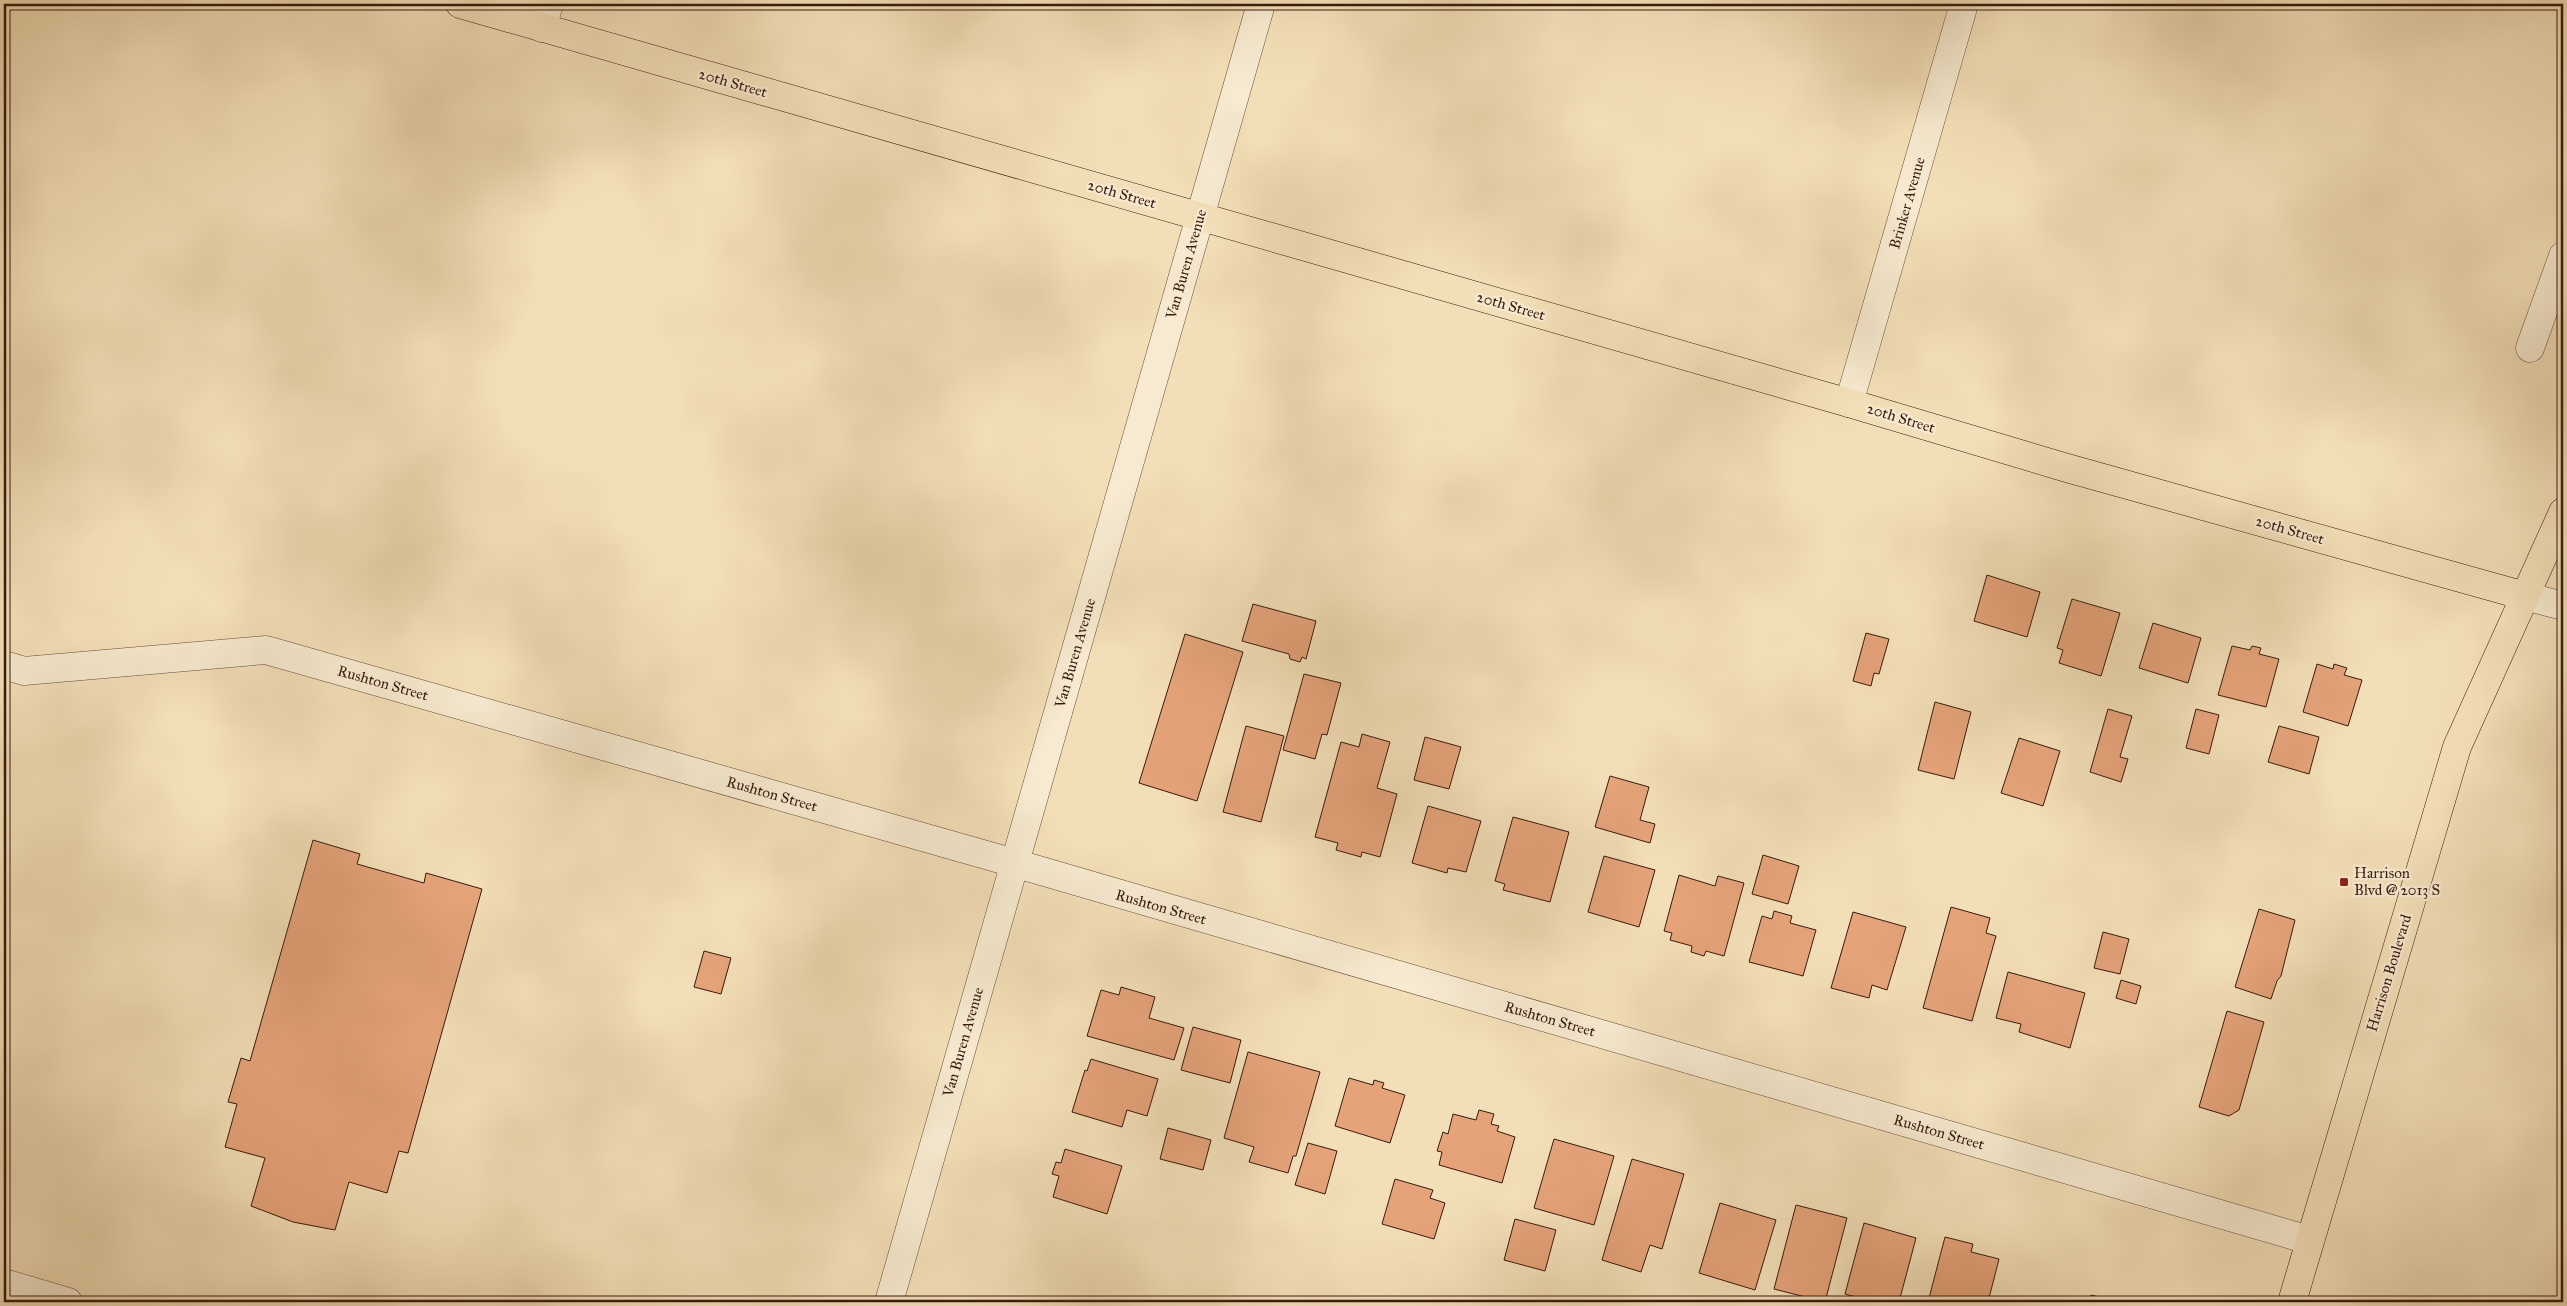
<svg xmlns="http://www.w3.org/2000/svg" width="2567" height="1306" viewBox="0 0 2567 1306" font-family="'IM FELL Great Primer',serif">
  <style>
    .building { fill: #e6a37a; stroke: #381a0e }
    .lines { fill: none; stroke-linecap: round; stroke-linejoin: round }
    .minor-casing { stroke: #674b38; stroke-width: 29 }
    .major-casing { stroke: #381a0e; stroke-width: 29 }
    .minor { stroke: #f7ead0; stroke-width: 28 }
    .major { stroke: #f3dfb7; stroke-width: 28 }
    .poi-dot { fill: #8f2418; stroke: #f7ead0; stroke-width: 2 }
    .labels { text-anchor: middle; stroke-width: 4.5; stroke-linejoin: round; paint-order: stroke }
    .street-label { font-size: 15px; fill: #381a0e; stroke: #f7ead0 }
    .poi-label { font-size: 15px; fill: #381a0e; stroke: #f7ead0; text-anchor: start }
  </style>
  <rect width="100%" height="100%" fill="#f3dfb7"/>
  <filter id="stains"><feTurbulence type="fractalNoise" baseFrequency=".004" numOctaves="4"/><feColorMatrix values="0 0 0 0 .2 0 0 0 0 .09 0 0 0 0 .02 0 0 0 .5 -.17"/></filter>
  <radialGradient id="worn" r=".72"><stop offset=".6" stop-color="#630" stop-opacity="0"/><stop offset="1" stop-color="#630" stop-opacity=".3"/></radialGradient>
  <g class="building">
    <path d="M1987,575l53,17 -13,45 -53,-16z"/>
    <path d="M2072,599l48,14 -19,63 -42,-13 4,-13 -6,-2z"/>
    <path d="M1253,604l63,17 -10,38 -4,-2 -2,5 -10,-3 -1,-5 -47,-13z"/>
    <path d="M2153,623l48,15 -13,45 -49,-15z"/>
    <path d="M1866,633l23,6 -10,35 -5,-1 -3,13 -18,-5z"/>
    <path d="M1185,634l58,18 -46,149 -58,-18z"/>
    <path d="M2232,646l18,4 2,-4 9,2 -2,6 20,5 -13,48 -48,-12z"/>
    <path d="M2317,664l16,5 1,-5 13,4 -3,7 18,5 -14,46 -45,-14z"/>
    <path d="M1304,674l37,9 -14,52 -5,-1 -7,25 -32,-9z"/>
    <path d="M1935,702l36,10 -17,67 -36,-9z"/>
    <path d="M2108,709l24,7 -12,41 8,2 -7,23 -31,-10z"/>
    <path d="M2196,709l23,6 -10,39 -23,-6z"/>
    <path d="M1246,726l38,10 -23,86 -38,-10z"/>
    <path d="M2279,726l40,11 -10,37 -41,-12z"/>
    <path d="M1362,734l28,8 -13,46 20,6 -17,63 -18,-5 -1,5 -25,-7 2,-7 -23,-6 26,-95 18,5z"/>
    <path d="M1425,737l36,10 -12,42 -35,-9z"/>
    <path d="M2019,738l41,13 -17,55 -42,-13z"/>
    <path d="M1610,776l39,11 -9,33 15,4 -5,19 -55,-16z"/>
    <path d="M1428,806l53,15 -15,51 -18,-4 -1,5 -35,-10z"/>
    <path d="M1513,817l56,15 -19,70 -47,-12 2,-6 -10,-3z"/>
    <path d="M313,840l47,14 -3,10 67,19 2,-10 56,16 -74,264 -9,-2 -12,42 -38,-11 -14,48 -42,-8 -42,-16 14,-48 -40,-11 12,-43 -9,-2 13,-44 9,3z"/>
    <path d="M1763,855l36,11 -11,38 -36,-10z"/>
    <path d="M1604,856l51,14 -16,57 -51,-15z"/>
    <path d="M1679,875l36,11 3,-10 26,7 -20,73 -18,-5 -2,5 -13,-4 1,-6 -22,-6 2,-7 -8,-2z"/>
    <path d="M1951,907l39,11 -4,15 10,3 -24,85 -49,-13z"/>
    <path d="M2259,909l36,11 -14,56 -4,5 -6,18 -36,-12z"/>
    <path d="M1774,911l18,5 -2,7 26,7 -13,46 -54,-14 13,-46 10,3z"/>
    <path d="M1853,912l53,15 -19,63 -15,-5 -3,13 -38,-10z"/>
    <path d="M2103,932l26,7 -9,35 -26,-6z"/>
    <path d="M704,951l27,7 -10,36 -27,-7z"/>
    <path d="M2008,972l77,21 -15,55 -51,-16 2,-8 -25,-6z"/>
    <path d="M2121,980l20,6 -5,18 -20,-6z"/>
    <path d="M1121,987l34,10 -6,21 35,10 -10,32 -87,-24 14,-46 18,5z"/>
    <path d="M2227,1011l37,11 -25,88 -10,6 -30,-9z"/>
    <path d="M1193,1027l48,13 -11,43 -49,-13z"/>
    <path d="M1248,1052l72,20 -24,84h-3l-5,17 -39,-11 5,-15 -30,-9z"/>
    <path d="M1091,1059l67,20 -11,37 -20,-6 -5,17 -50,-15 13,-42 2,1z"/>
    <path d="M1349,1078l24,7 1,-5 10,3 -2,5 23,7 -15,48 -55,-17z"/>
    <path d="M1479,1110l15,4 -3,10 8,2 -2,5 18,6 -13,46 -63,-18 3,-13 -5,-1 6,-19 5,2 5,-20 23,6z"/>
    <path d="M1168,1128l43,12 -8,30 -43,-11z"/>
    <path d="M1554,1139l60,17 -20,69 -60,-17z"/>
    <path d="M1308,1143l29,8 -12,43 -30,-9z"/>
    <path d="M1065,1149l57,17 -15,48 -54,-17 6,-21 -7,-2 4,-12 5,1z"/>
    <path d="M1632,1159l52,15 -22,75 -12,-4 -9,27 -39,-12z"/>
    <path d="M1395,1179l38,11 -3,8 15,5 -11,36 -52,-15z"/>
    <path d="M1720,1203l56,17 -21,70 -56,-17z"/>
    <path d="M1796,1205l51,13 -22,84 -51,-13z"/>
    <path d="M1515,1219l41,11 -11,41 -41,-11z"/>
    <path d="M1864,1223l52,15 -17,64h-25l-29,-8z"/>
    <path d="M1945,1237l28,7 -2,8 28,7 -11,43h-60z"/>
    <path d="M2091,1295l28,7h-30z"/>
  </g>
  <g class="lines">
    <defs>
      <g id="minor">
        <path d="M542,28l7,-24"/>
        <path d="M2530,348l33,-92"/>
        <path d="M1849,403l115,-399"/>
        <path d="M2525,596l38,10"/>
        <path d="M4,665l20,6 242,-21 748,213 1295,377"/>
        <path d="M4,1283l64,19"/>
        <path d="M889,1302l372,-1298"/>
      </g>
      <g id="major">
        <path d="M460,4l1389,399 218,65 458,128"/>
        <path d="M2292,1302l165,-555 106,-235"/>
      </g>
    </defs>
    <use href="#minor" class="minor-casing"/>
    <use href="#major" class="major-casing"/>
    <use href="#minor" class="minor"/>
    <use href="#major" class="major"/>
  </g>
  <rect class="poi-dot" x="2339" y="877" width="10" height="10" rx="2.5"/>
  <g class="labels">
    <g class="street-label">
      <text transform="translate(733 83) rotate(16)" y="5">20th Street</text>
      <text transform="translate(1122 194) rotate(16)" y="5">20th Street</text>
      <text transform="translate(1907 203) rotate(-74)" y="5">Brinker Avenue</text>
      <text transform="translate(1186 264) rotate(-74)" y="5">Van Buren Avenue</text>
      <text transform="translate(1511 306) rotate(16)" y="5">20th Street</text>
      <text transform="translate(1901 418) rotate(17)" y="5">20th Street</text>
      <text transform="translate(2290 530) rotate(16)" y="5">20th Street</text>
      <text transform="translate(1075 653) rotate(-74)" y="5">Van Buren Avenue</text>
      <text transform="translate(383 683) rotate(16)" y="5">Rushton Street</text>
      <text transform="translate(772 794) rotate(16)" y="5">Rushton Street</text>
      <text transform="translate(1161 907) rotate(16)" y="5">Rushton Street</text>
      <text transform="translate(2389 973) rotate(-73)" y="5">Harrison Boulevard</text>
      <text transform="translate(1550 1019) rotate(16)" y="5">Rushton Street</text>
      <text transform="translate(963 1042) rotate(-74)" y="5">Van Buren Avenue</text>
      <text transform="translate(1939 1132) rotate(16)" y="5">Rushton Street</text>
    </g>
    <g class="poi-label">
      <text x="2354" y="878">Harrison<tspan x="2354" dy="17">Blvd @ 2013 S</tspan></text>
    </g>
  </g>
  <rect width="2567" height="1306" fill="none" stroke="#f3dfb7" stroke-width="20"/>
  <rect x="5" y="5" width="2557" height="1296" fill="none" stroke="#381a0e" stroke-width="2.5"/>
  <rect x="10" y="10" width="2547" height="1286" fill="none" stroke="#381a0e"/>
  <rect width="100%" height="100%" filter="url(#stains)"/>
  <rect width="100%" height="100%" fill="url(#worn)"/>
</svg>
